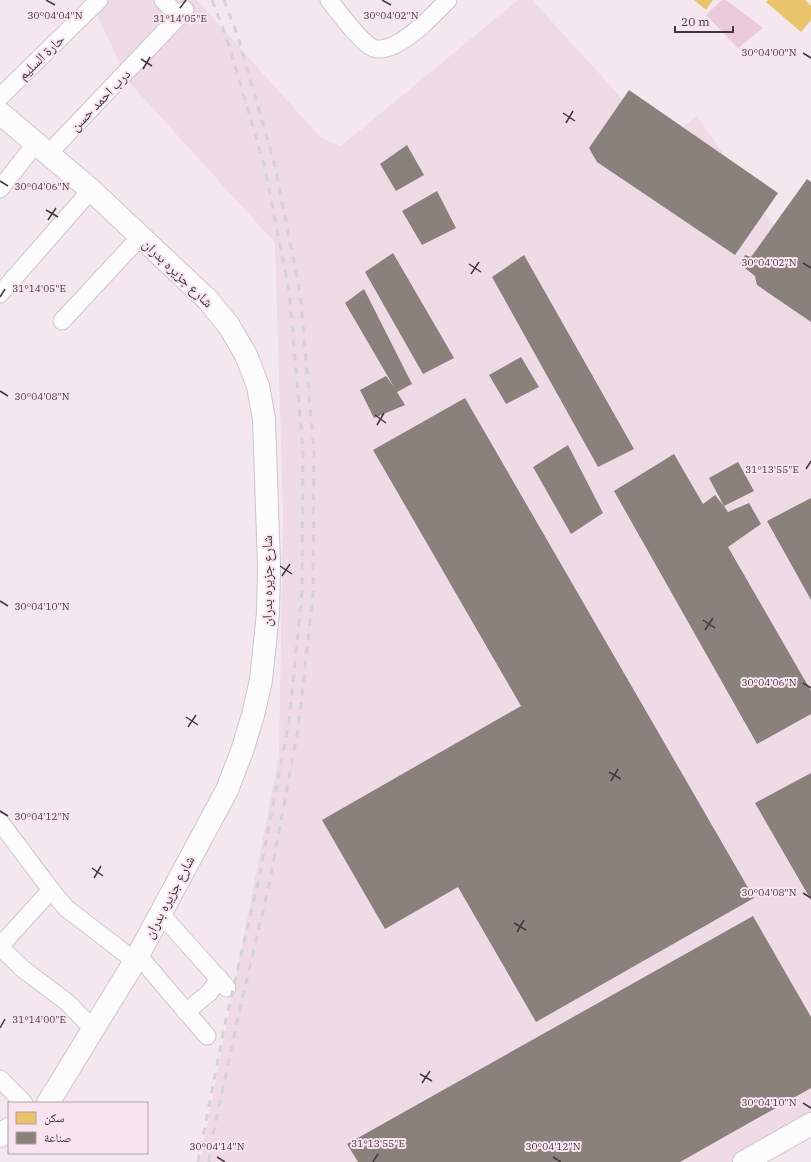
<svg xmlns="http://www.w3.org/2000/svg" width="811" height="1162" viewBox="0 0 811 1162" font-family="'IBM Plex Serif','Noto Naskh Arabic',serif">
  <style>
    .built { fill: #efdbe5 }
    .green { fill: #e9c9da }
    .homes { fill: #e9c46a }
    .industry { fill: #8a817c }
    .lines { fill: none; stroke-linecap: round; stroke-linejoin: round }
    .street-casing { stroke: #cfc5ca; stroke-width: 19 }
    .secondary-casing { stroke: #cfc5ca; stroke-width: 24 }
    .primary-casing { stroke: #cfc5ca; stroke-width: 24 }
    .street { stroke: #fdfcfc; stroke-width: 17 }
    .secondary { stroke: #fdfcfc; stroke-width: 22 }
    .primary { stroke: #fdfcfc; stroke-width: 22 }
    .rail { stroke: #d5d3d4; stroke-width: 3; stroke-dasharray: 7 7; stroke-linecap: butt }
    .ticks { fill: none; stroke: #41393d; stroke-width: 1.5 }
    .labels { text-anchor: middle; stroke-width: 4; stroke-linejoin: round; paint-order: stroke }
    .street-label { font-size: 14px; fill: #41393d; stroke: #f8e4ee }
    .ticks-label { font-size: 10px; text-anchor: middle; fill: #41393d; stroke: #f8e4ee; stroke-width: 4; stroke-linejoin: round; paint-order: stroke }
  </style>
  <rect width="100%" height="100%" fill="#f4e8ee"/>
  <path class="built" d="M90,0h107l124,138 20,8 177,-146h14l131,143 34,-27 114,162v849l-59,35h-552l79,-407 4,-244 -8,-268 -147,-162z"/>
  <path class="green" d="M722,0h4l37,28 -25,20 -32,-33z"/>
  <g class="homes">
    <path d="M694,0h19l-7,10z"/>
    <path d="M768,0h37l6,6v14l-10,12 -35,-30z"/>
  </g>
  <g class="industry">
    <path d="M629,90l149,103 -43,62 -138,-93 -8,-14z"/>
    <path d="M407,145l17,30 -28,16 -16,-27z"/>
    <path d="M807,179l4,3v140l-54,-37 -2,-9 -15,-12 5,-9 6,2z"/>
    <path d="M437,191l19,37 -34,17 -20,-34z"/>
    <path d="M393,253l61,105 -31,16 -58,-102z"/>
    <path d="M524,255l110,194 -36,18 -106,-190z"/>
    <path d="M364,289l48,95 -15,8 8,13 -31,13 -14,-28 26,-14 8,11 -49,-84z"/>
    <path d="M521,357l18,30 -33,17 -17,-29z"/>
    <path d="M465,398l289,500 -218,124 -78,-135 -73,42 -63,-109 199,-114 -148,-256z"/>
    <path d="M568,445l35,68 -32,21 -38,-67z"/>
    <path d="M674,454l29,50 12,-9 9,11 -15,-28 29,-16 16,29 -30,15 4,6 21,-9 12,21 -33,23 83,144v23l-54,30 -143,-253z"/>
    <path d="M811,498v102l-44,-79z"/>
    <path d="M811,773v127l-56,-97z"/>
    <path d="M753,916l58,101v71l-131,74h-322l-11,-18z"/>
  </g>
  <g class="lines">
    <defs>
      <g id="street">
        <path d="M163,0l16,17"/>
        <path d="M329,0c9,11 32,43 44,48 23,8 60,-33 75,-48"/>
        <path d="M0,97l99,-97"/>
        <path d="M48,154l137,-144"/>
        <path d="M0,189l36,-46"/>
        <path d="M0,294l91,-104"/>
        <path d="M62,321l78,-84"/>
        <path d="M0,822l51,68 15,18 69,53"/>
        <path d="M160,913l67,75"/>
        <path d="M0,946l51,-56"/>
        <path d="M0,947l23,22 45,34 25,26"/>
        <path d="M138,955l69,81"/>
        <path d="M186,1012l24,-20 9,-14"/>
        <path d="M0,1079l24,24"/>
      </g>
      <g id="secondary">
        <path d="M0,113l91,77 117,110 21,26 17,29 12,31 6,33 5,147 -1,47 -7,67 -8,35 -11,36 -15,39 -92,171 -87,142"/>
        <path d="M0,1136l9,-7"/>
      </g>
      <path id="primary" d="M744,1162l67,-38"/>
    </defs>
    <use href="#street" class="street-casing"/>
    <use href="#secondary" class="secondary-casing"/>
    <use href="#primary" class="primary-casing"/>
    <use href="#street" class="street"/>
    <use href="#secondary" class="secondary"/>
    <use href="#primary" class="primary"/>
    <g class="rail">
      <path d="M198,1162l28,-143 32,-136 31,-161 13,-131 1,-141 -14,-160 -25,-126 -37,-125 -15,-39"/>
      <path d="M209,1162l2,-18 26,-122 32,-137 30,-161 14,-131 1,-142 -14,-159 -26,-130 -36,-125 -14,-37"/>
    </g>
  </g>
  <path class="ticks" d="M46,0l9,5M382,0l9,5M180,8l6,-8M803,53l8,5M141,59l11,7M143,69l7,-12M563,113l12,8M566,123l7,-12M0,181l8,5M46,210l12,7M48,220l8,-12M803,263l8,5M469,264l12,8M471,274l8,-12M0,297l5,-8M0,391l8,5M375,415l11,8M377,425l7,-12M806,469l5,-8M280,566l12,8M282,576l8,-12M0,601l8,5M703,620l12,8M705,630l8,-12M803,683l8,5M186,717l12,8M188,727l8,-12M609,772l12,7M611,781l7,-12M0,811l8,5M92,868l11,8M94,878l7,-12M803,893l8,5M514,923l12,7M517,932l7,-12M0,1028l5,-9M420,1074l12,7M422,1083l8,-12M803,1103l8,5M217,1157l8,5M553,1157l8,5M373,1162l5,-8"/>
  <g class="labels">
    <g class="street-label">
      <text transform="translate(41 57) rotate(-44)" y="5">حارة السليم</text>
      <text transform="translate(100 100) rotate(-46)" y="5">درب احمد حسن</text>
      <text transform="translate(178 273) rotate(44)" y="5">شارع جزيره بدران</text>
      <text transform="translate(267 581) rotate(-90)" y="5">شارع جزيره بدران</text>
      <text transform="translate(169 897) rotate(-62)" y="5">شارع جزيره بدران</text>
    </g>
  </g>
  <g class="ticks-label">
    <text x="55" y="19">30°04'04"N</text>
    <text x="391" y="19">30°04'02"N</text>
    <text x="180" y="22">31°14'05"E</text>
    <text x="769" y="56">30°04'00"N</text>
    <text x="42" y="190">30°04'06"N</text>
    <text x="769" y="266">30°04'02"N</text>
    <text x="39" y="292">31°14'05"E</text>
    <text x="42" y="400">30°04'08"N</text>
    <text x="772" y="473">31°13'55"E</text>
    <text x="42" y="610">30°04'10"N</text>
    <text x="769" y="686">30°04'06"N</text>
    <text x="42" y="820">30°04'12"N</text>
    <text x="769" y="896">30°04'08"N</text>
    <text x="39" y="1023">31°14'00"E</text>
    <text x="769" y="1106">30°04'10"N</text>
    <text x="378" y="1147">31°13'55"E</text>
    <text x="217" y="1150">30°04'14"N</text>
    <text x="553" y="1150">30°04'12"N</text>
  </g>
  <rect x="8" y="1102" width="140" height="52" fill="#f8e4ee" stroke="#afa0a7"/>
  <rect x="16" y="1112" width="20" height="12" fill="#e9c46a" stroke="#afa0a7"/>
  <text x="44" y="1122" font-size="12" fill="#41393d">سكن</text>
  <rect x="16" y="1132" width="20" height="12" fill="#8a817c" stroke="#afa0a7"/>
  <text x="44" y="1142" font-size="12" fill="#41393d">صناعة</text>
  <path d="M675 26v6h58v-6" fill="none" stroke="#41393d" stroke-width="2"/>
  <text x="681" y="26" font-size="12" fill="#41393d" stroke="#f8e4ee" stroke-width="3" paint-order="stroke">20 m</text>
</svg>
